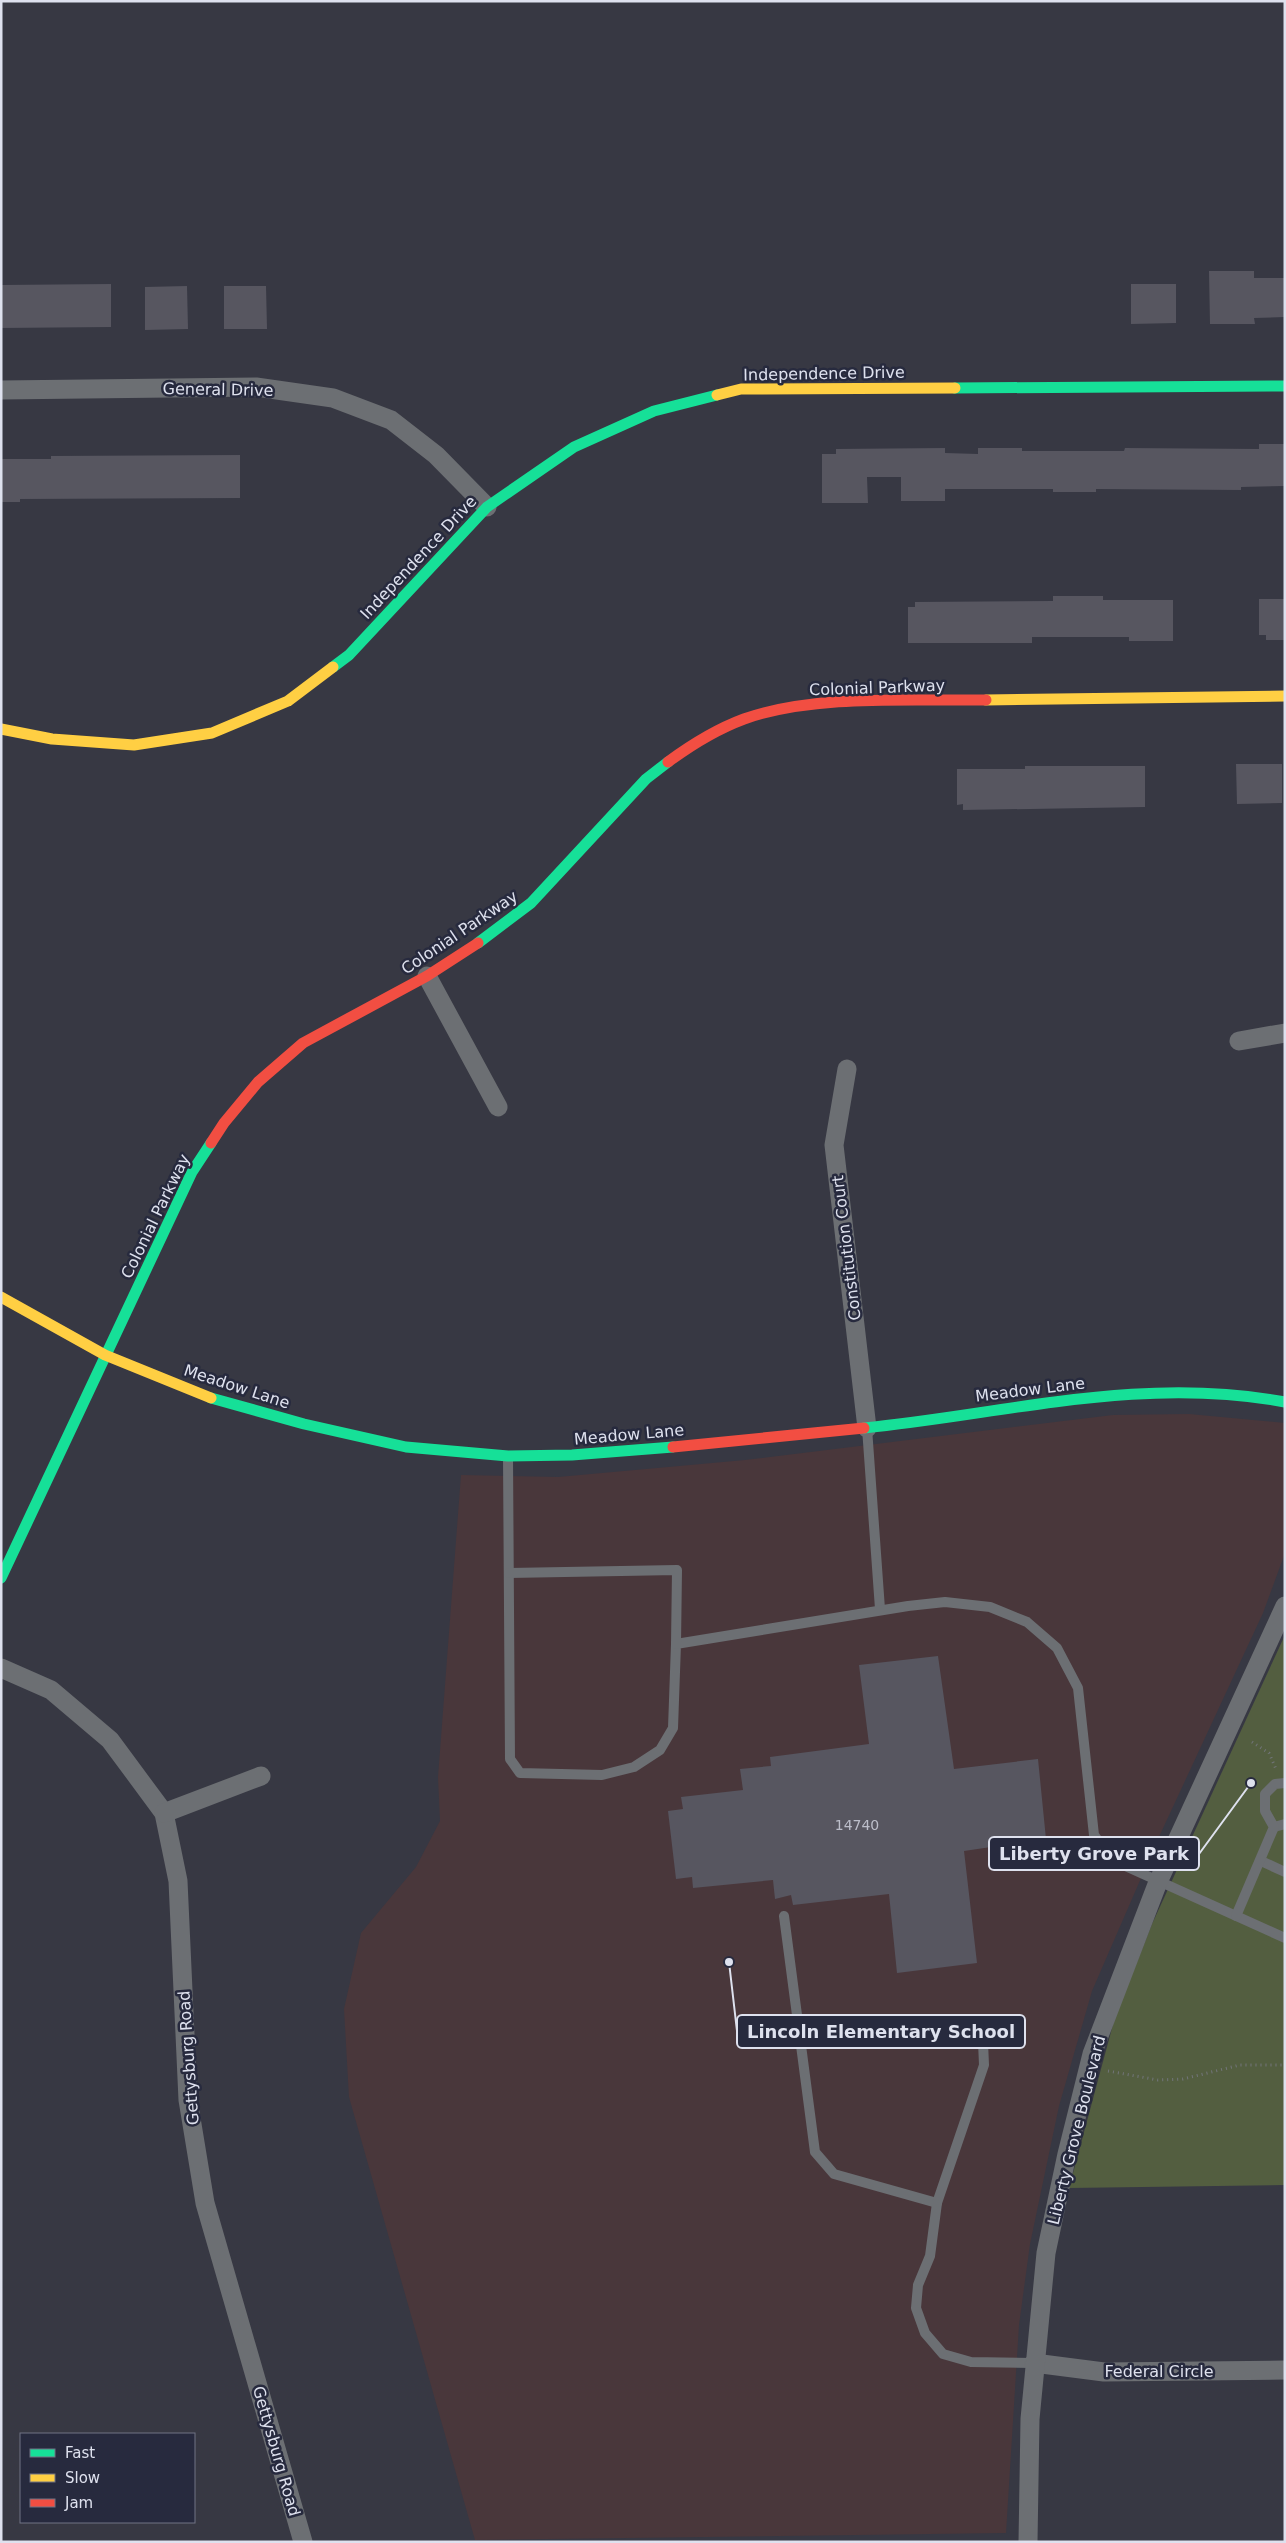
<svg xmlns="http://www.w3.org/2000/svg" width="1286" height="2543" viewBox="0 0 1286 2543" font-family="'DejaVu Sans',sans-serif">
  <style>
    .education { fill: #49373b }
    .green { fill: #535e40 }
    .building { fill: #575660 }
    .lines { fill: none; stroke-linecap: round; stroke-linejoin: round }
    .path { stroke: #727579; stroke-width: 3; stroke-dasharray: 1 4; stroke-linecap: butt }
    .lane { stroke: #6c6f73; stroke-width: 10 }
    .street { stroke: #6c6f73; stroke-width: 19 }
    .fast { stroke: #16e098; stroke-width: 11 }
    .slow { stroke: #ffcf43; stroke-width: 11 }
    .jam { stroke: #f24e42; stroke-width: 11 }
    .labels { text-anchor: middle; stroke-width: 5; stroke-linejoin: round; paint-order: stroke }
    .number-label { font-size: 14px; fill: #bcbeca }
    .street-label { font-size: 16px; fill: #dee1ee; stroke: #272a3e }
    .leader { fill: none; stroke: #dee1ee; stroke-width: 2 }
    .callout-dot { fill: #dee1ee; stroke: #272a3e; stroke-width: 2 }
    .callout { fill: #272a3e; stroke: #dee1ee; stroke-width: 2 }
    .callout-label { font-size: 18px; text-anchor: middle; font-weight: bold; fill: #dee1ee }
  </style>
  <rect width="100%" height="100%" fill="#373843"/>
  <path class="education" d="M1189,1414l96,9v130l-22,60 -105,226 -66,152 -33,115 -29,138 -11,81 -13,208 -531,7 -126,-443 -5,-88 17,-76 55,-66 24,-46 -2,-44 23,-302 97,2 187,-17 368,-45z"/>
  <path class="green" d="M1285,1635v550l-216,3 46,-171 37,-93z"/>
  <g class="building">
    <path d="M1209,271h45v7h31v39l-31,1 1,6h-45z"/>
    <path d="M111,284v43l-110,1v-43z"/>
    <path d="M1131,284h45v39l-45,1z"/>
    <path d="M187,286l1,43 -43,1v-43z"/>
    <path d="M224,286h42l1,43h-43z"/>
    <path d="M1259,444h26v42l-44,1v3l-145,-1v3h-43v-3h-108v12h-44v-24h-34l1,26h-46v-49h14v-5l109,-1v5l33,1v-6h44v3h102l1,-3 134,1z"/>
    <path d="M240,455v43l-220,1v3h-19v-43h50v-3z"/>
    <path d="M1053,596h50v4h70v41h-44v-4h-97v6h-124v-36h7v-5l138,-1z"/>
    <path d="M1259,599h26v41h-19v-5h-7z"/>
    <path d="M1236,764h46v39l-45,1z"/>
    <path d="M1025,766h120v41l-182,3v-6l-6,1v-36h68z"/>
    <path d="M938,1656l16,113 84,-10 8,80 -82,12 13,112 -80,10 -8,-79 -96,11 -2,-10 -16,4 -2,-19 -80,8 -1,-11 -16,2 -8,-68 15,-2 -2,-12 62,-7 -3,-21 31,-3 -1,-9 99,-13 -10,-79z"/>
  </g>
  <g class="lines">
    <g class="path">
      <path d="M1252,1742l17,11 7,16"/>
      <path d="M1108,2071l50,9 25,-1 57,-14h45"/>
    </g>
    <g class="lane">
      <path d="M867,1428l13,181"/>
      <path d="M508,1457l2,302 10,14 82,2 32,-8 26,-17 13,-22 3,-84 232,-38 37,-4 45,5 37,15 30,26 21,40 16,147 18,25 173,78"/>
      <path d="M509,1573l168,-3 -1,74"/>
      <path d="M1274,1827l11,-3"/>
      <path d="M1261,1861l24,11"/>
      <path d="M784,1916l31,236 19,22 103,29"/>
      <path d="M1236,1916l38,-89 -9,-16v-17l10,-10 10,-1"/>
      <path d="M800,2036l145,-17 24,3 14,20 1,23 -47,138 -7,53 -12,29 -2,23 9,25 18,21 28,8 63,1"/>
    </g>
    <g class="street">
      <path d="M1,390l255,-3 77,11 58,22 45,35 51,52"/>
      <path d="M427,976l71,131"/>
      <path d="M1239,1041l46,-8"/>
      <path d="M847,1069l-13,76 33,283"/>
      <path d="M1,1668l50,22 59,50 54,73 14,68 10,219 17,103 98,339"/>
      <path d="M164,1813l97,-37"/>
      <path d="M1034,2363l70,9 181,-2"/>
      <path d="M1028,2542l2,-123 16,-166 21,-99 25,-100 66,-172 127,-276"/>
    </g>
    <g class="fast">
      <path d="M955,388l330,-2"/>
      <path d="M333,667l16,-12 138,-148 87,-60 80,-36 63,-16"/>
      <path d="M478,943l53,-40 115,-124 22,-17"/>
      <path d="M211,1398l93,26 102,23 102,9 64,-1 101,-8"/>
      <path d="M864,1428c142,-14 276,-53 421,-26"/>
      <path d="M1,1578l191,-406 19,-29"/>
    </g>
    <g class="slow">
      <path d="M717,395l24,-6 214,-1"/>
      <path d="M986,700l299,-4"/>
      <path d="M1,729l51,10 82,6 78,-12 76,-32 45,-34"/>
      <path d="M1,1297l104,58 106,43"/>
    </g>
    <g class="jam">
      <path d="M668,762c23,-17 49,-33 76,-43 70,-25 168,-18 242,-19"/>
      <path d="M211,1143l13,-20 34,-41 45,-39 124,-67 51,-33"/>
      <path d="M673,1447l191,-19"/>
    </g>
  </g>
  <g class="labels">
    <g class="number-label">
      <text x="857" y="1830">14740</text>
    </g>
    <g class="street-label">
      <text transform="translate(824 373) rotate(-1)" y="6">Independence Drive</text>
      <text transform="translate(218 389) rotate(1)" y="6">General Drive</text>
      <text transform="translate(418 557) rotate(-47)" y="6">Independence Drive</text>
      <text transform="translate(877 687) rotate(-2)" y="6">Colonial Parkway</text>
      <text transform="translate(459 932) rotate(-34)" y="6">Colonial Parkway</text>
      <text transform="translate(155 1216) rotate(-64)" y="6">Colonial Parkway</text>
      <text transform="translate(846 1248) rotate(-97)" y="6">Constitution Court</text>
      <text transform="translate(237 1386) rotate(18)" y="6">Meadow Lane</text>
      <text transform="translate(1030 1389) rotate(-7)" y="6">Meadow Lane</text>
      <text transform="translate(629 1434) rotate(-5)" y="6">Meadow Lane</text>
      <text transform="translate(188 2058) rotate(-94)" y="6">Gettysburg Road</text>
      <text transform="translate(1076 2130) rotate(-76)" y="6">Liberty Grove Boulevard</text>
      <text x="1159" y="2377">Federal Circle</text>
      <text transform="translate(277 2451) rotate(74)" y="6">Gettysburg Road</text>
    </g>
  </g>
  <path class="leader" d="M1251 1783L1199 1854M729 1962L737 2031"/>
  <g class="callout-dot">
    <circle cx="1251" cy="1783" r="5"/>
    <circle cx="729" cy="1962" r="5"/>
  </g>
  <g class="callout">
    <rect x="989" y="1837" width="210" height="33" rx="5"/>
    <rect x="737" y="2015" width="288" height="33" rx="5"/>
  </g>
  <g class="callout-label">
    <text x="1094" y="1860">Liberty Grove Park</text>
    <text x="881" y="2038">Lincoln Elementary School</text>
  </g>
  <rect width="1286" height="2543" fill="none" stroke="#dee1ee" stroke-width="5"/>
  <rect x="20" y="2433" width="175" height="90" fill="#272a3e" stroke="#707384"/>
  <rect x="30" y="2449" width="25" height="8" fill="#16e098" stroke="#707384"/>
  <text x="65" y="2458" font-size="15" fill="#dee1ee">Fast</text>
  <rect x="30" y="2474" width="25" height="8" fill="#ffcf43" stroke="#707384"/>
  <text x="65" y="2483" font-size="15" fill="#dee1ee">Slow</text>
  <rect x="30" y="2499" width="25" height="8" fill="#f24e42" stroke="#707384"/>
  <text x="65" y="2508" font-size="15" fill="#dee1ee">Jam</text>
</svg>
